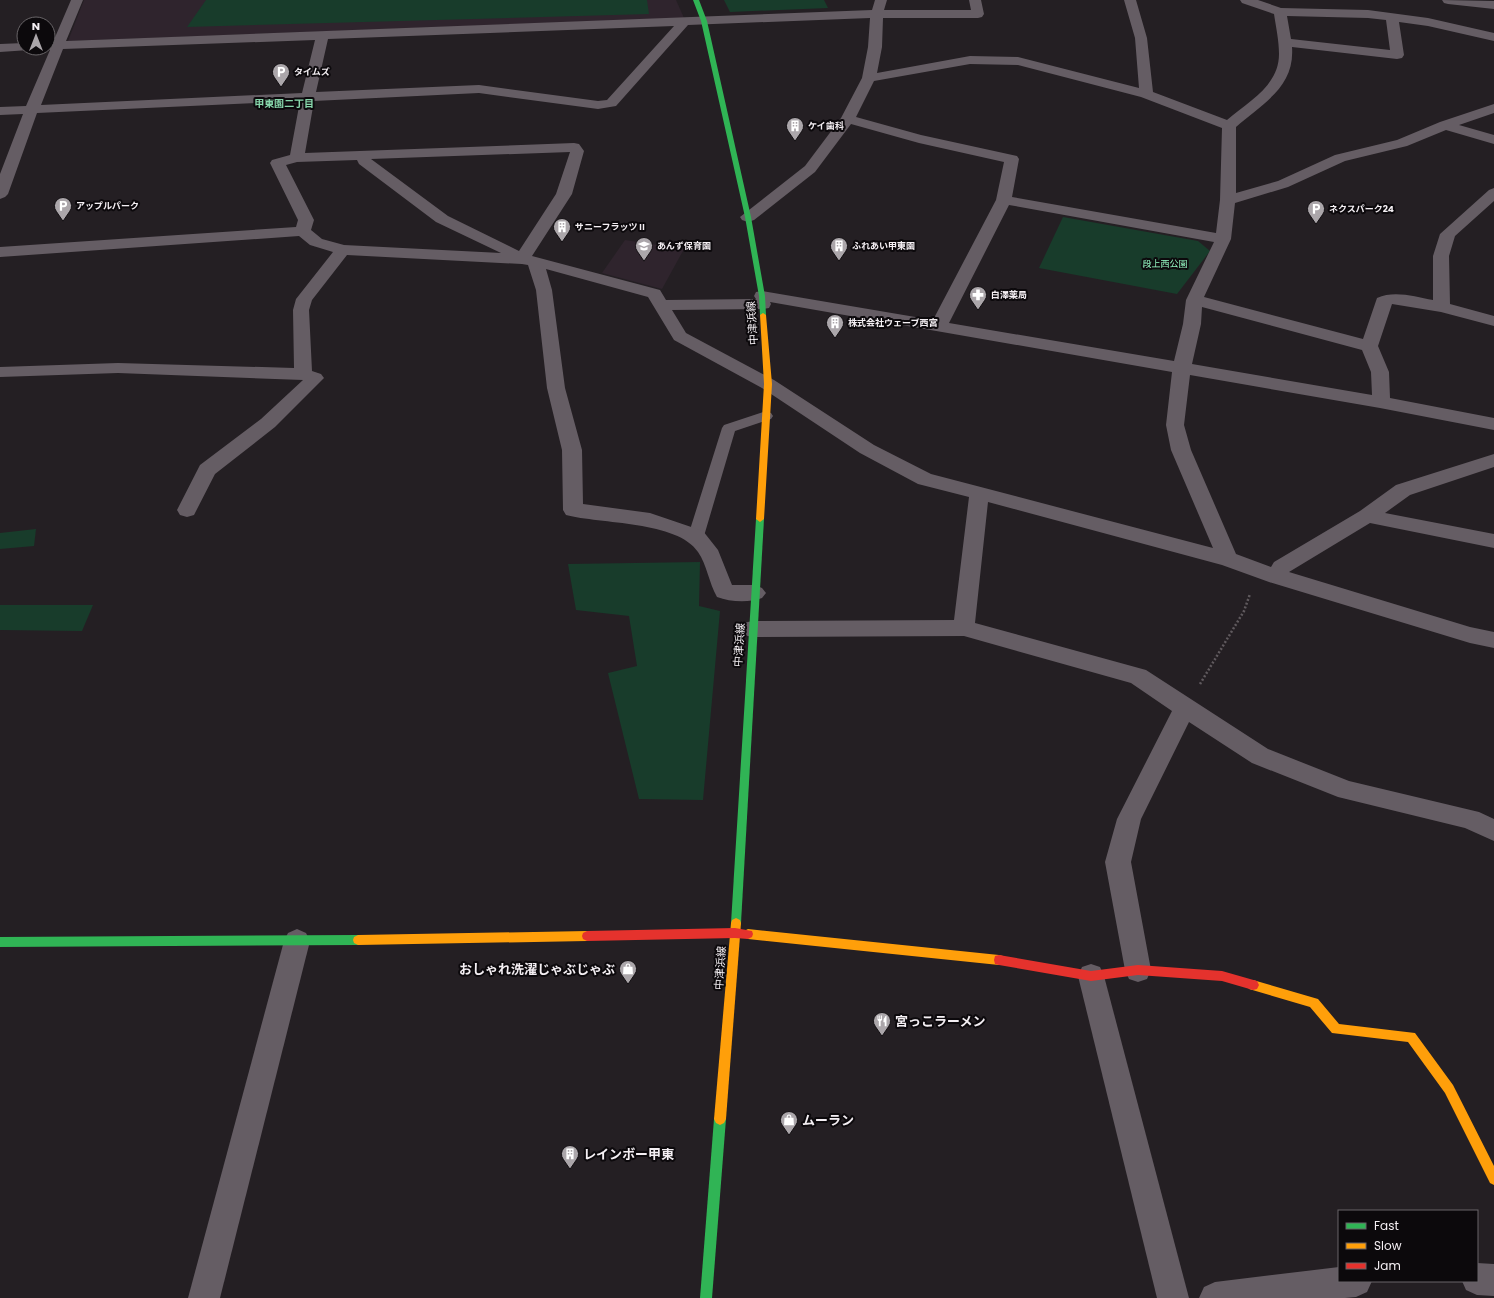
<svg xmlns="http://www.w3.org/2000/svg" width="1494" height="1298" viewBox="0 0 1494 1298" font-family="Poppins,'Noto Sans JP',sans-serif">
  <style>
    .built { fill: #2f242d }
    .green { fill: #183c2b }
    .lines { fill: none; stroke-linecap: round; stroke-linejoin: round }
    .path { stroke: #605a5e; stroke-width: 2.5; stroke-dasharray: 2 2; stroke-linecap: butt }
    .lane { fill: #655d64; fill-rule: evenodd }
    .street { fill: #655d64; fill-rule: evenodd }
    .fast { fill: #30b455; fill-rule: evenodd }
    .slow { fill: #ff9f0a; fill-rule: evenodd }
    .jam { fill: #e5322d; fill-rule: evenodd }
    .labels { text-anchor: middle; stroke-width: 4; stroke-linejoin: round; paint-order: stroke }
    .far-poi-label { font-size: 9px; font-weight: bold; fill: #f4eff3; stroke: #0c090c; text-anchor: start }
    .far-park-label { font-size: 9px; fill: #95fac4; stroke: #0c090c }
    .far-neighbourhood-label { font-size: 10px; font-weight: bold; fill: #88d7ac; stroke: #0c090c }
    .street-label { font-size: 11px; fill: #f4eff3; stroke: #0c090c }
    .near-poi-label { font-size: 13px; font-weight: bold; fill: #f4eff3; stroke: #0c090c; text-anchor: start }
  </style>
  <rect width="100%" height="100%" fill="#241f23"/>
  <g class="built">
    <path d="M84,0h592l8,18 -616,23z"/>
    <path d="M625,240l59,9 -22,40 -60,-16z"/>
  </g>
  <g class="green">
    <path d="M206,0h441l2,14 -462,13z"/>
    <path d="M724,0h100l4,8 -98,4z"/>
    <path d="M1063,217l135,24 12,10 -33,43 -138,-26z"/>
    <path d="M36,529l-2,17 -34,3v-16z"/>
    <path d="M700,562l-1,44 21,5 -17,189 -64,-1 -31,-126 29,-7 -8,-50 -53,-6 -8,-46z"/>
    <path d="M0,605h93l-11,26 -82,-1z"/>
  </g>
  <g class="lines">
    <path class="path" d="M1200,684l44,-73 6,-17"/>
    <path class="lane" d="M766,411l5,2 2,3 -2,3 -36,12 -31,105 -2,4 -6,1 -6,-1 -2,-4 34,-108 2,-3z"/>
    <g class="street">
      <path d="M71,0h12l-17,41 806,-31 3,-10h12l-3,10h87l-2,-10h12l3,14 -2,3 -4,1h-95l-1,29 -5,26 93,-17 48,1 121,31 -4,-50 -11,-38h12l11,38 6,54 74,28c21,-18 52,-34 52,-66 0,-13 -3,-27 -5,-40l-32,-11 -2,-3h18l23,8 87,2 60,8 66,15v8l-66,-15 -29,-4 5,33 -2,3 -5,1 -105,-12c3,40 -29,56 -56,80v66l42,-12 57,-26 62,-15 43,-18 54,-18v9l-35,12 35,10v9l-48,-14 -39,16 -62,15 -57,26 -53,16 -4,36 -27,58 159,42 14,-41c18,-8 38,-1 56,2v-44l7,-22 49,-44 5,-2v13l-39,35 -6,20 1,48 44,12v10l-53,-14 -49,-8 -14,42 11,26 1,26 104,20v12l-114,-22 -190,-33 -6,50 7,25 45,104 35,13 3,-5 86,-51 36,-26 98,-31v13l-84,28 -25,18 109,21v14l-124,-25 -81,49 181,55 24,5v16l-24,-5 -201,-61 -47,-17 -234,-63 -13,121 171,47 122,79 81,32 130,31 15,7v22l-29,-13 -127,-31 -86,-34 -63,-41 -48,97 -10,43 20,108 -4,9 -9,3 -9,-3 -4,-9 -20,-108 12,-43 55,-108 -41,-28 -167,-47 -212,1 -8,-2 -3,-6 3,-6 8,-2 202,-1 15,-123 -51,-13 -58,-31 -98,-65 -88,-48 -26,-43 -102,-28 6,21 13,98 17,62 1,54 67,9 53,18 15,19 14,35h23l7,3 4,5 -4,5c-13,5 -32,4 -45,-1 -8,-14 -10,-32 -19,-45 -20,-31 -98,-28 -132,-37l-3,-5 -1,-60 -15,-62 -11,-98 -8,-25 -6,-1 -175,-9 -35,45 -3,10 3,61 9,3 3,4 -49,49 -60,47 -21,41 -7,2 -7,-2 -3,-5 23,-45 61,-46 42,-39 -185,-7 -118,4v-10l118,-4 176,5 -1,-58 3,-11 37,-47 -23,-7 -11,-9 -299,21v-10l296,-20 2,-7 -28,-57 2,-3 18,-5 10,-54 -263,12 -29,81 -3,3 -5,2v-25l23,-60 -23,1v-8l26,-1 24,-56 -7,-2h5v-6h5zM1287,16l81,2 18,2 4,30 -99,-11zM870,18l-2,29 -6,31 -21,40 -36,48 -65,51 2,3 6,2 6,-2 61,-48 36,-48 68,19 85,19 -8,38 -63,120 -171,-29 -6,1 -2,4 2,3 -90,1 -6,-10 -128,-34 40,-62 12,-43 -5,-7 -5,-1 -269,10 9,-52 165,-8 119,16 18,-3 72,-81zM674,26l-67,74 -9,1 -119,-16 -163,7 12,-53zM315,40l-13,53 -261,12 22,-56zM970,64l48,1 123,32 81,31 -2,72 -4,33 -204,-36 7,-38 -2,-3 -96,-21 -65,-18 18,-36zM570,152l-14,42 -37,57 -71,-35 -77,-57zM357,160l2,4 77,58 65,31 -157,-8 -22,-6 -11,-9 3,-10 -28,-55 11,-3zM1009,205l205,37 -28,58 -3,24 -9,37 -225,-38zM770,302l402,70 -6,53 5,25 42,98 -282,-74 -57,-29 -100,-65 -88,-47 -14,-23 91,-1 6,-1 2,-4zM1202,307l160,43 9,22 1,23 -180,-31 9,-40z"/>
      <path d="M1442,0l52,1v8l-46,-5 -4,-1z"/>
      <path d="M24,43v5h6l-1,2 -29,2v-8z"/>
      <path d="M297,929l9,4 4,8 -90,357h-32l96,-357 4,-8z"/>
      <path d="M1091,964l9,3 4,9 85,322h-32l-79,-322 4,-9z"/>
      <path d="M1477,1263l17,1v32l-17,-1 -11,-5 -4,-9h15z"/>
      <path d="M1339,1267v14h33l-5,11 -11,5 -11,1h-146l5,-11 11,-5z"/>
    </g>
    <g class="fast">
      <path d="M693,0h6l8,21 44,196 14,79 1,19 -3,2 -3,-2 -1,-19 -14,-79 -44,-196z"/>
      <path d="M760,516l4,3 -23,404 -1,3 -4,2 -4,-2 -1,-3 25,-404z"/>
      <path d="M358,935l4,2 1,3 -1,3 -4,2 -358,2v-10z"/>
      <path d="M720,1113l4,2 2,4 -14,179h-12l14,-179 2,-4z"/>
    </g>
    <g class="slow">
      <path d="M763,313l3,2 6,69 -8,135 -4,3 -4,-3 8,-135 -4,-69z"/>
      <path d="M736,918l4,2 1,3 -15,196 -2,4 -4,2 -4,-2 -2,-4 17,-196 1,-3z"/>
      <path d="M748,929l251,26 4,1 1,4 -1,4 -4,1 -251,-26 -4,-2 -1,-3 1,-3z"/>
      <path d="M587,931l4,2 1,3 -1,3 -4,2 -229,4 -4,-2 -1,-3 1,-3 4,-2z"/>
      <path d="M1253,980l65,19 21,25 76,9 38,52 41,81v19l-4,-2 -45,-90 -37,-51 -76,-9 -22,-26 -61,-18 -2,-4 2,-4z"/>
    </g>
    <g class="jam">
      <path d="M735,928l17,3 1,3 -1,3 -4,2 -13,-1 -148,3 -4,-2 -1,-3 1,-3 4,-2z"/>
      <path d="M999,955l92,16 47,-6 84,6 35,10 2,4 -2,4 -4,1 -31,-9 -84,-6 -47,6 -92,-16 -4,-1 -1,-4 1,-4z"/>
    </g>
  </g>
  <defs>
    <symbol id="parking-pin" viewBox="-11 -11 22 30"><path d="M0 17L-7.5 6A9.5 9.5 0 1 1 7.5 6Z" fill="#aba6aa" stroke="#0c090c"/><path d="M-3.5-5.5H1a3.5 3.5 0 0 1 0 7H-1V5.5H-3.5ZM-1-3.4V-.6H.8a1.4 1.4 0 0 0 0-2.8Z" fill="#fff"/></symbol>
    <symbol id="building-pin" viewBox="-11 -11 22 30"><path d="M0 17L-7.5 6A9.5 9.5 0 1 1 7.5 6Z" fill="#aba6aa" stroke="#0c090c"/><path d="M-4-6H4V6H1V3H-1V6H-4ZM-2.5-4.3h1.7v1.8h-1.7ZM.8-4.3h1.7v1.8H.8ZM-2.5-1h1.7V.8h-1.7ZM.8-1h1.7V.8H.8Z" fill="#fff"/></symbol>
    <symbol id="school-pin" viewBox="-11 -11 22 30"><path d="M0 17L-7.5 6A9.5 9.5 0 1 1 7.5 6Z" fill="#aba6aa" stroke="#0c090c"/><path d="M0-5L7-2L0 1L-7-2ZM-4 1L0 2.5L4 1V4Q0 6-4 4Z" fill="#fff"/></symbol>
    <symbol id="pharmacy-pin" viewBox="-11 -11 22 30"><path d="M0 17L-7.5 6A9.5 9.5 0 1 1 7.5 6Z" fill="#aba6aa" stroke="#0c090c"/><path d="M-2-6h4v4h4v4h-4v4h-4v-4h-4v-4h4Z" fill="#fff"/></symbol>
    <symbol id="shop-pin" viewBox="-11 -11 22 30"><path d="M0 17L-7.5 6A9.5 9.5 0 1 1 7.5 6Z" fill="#aba6aa" stroke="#0c090c"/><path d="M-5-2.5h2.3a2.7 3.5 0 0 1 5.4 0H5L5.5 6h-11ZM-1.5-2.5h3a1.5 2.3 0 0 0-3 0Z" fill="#fff"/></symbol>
    <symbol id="restaurant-pin" viewBox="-11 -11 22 30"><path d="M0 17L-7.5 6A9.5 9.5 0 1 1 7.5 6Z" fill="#aba6aa" stroke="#0c090c"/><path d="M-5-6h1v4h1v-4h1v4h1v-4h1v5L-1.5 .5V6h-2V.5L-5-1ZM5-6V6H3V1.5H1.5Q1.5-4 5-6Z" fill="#fff"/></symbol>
  </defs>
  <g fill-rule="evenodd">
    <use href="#parking-pin" x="271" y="62" width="20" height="27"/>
    <use href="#building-pin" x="785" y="116" width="20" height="27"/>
    <use href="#parking-pin" x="53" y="196" width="20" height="27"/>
    <use href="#parking-pin" x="1306" y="199" width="20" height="27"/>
    <use href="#building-pin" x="552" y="217" width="20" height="27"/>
    <use href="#school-pin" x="634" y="236" width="20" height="27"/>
    <use href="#building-pin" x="829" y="236" width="20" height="27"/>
    <use href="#pharmacy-pin" x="968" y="285" width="20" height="27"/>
    <use href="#building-pin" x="825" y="313" width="20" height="27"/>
    <use href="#shop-pin" x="618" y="959" width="20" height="27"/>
    <use href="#restaurant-pin" x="872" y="1011" width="20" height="27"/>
    <use href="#shop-pin" x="779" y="1110" width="20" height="27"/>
    <use href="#building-pin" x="560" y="1144" width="20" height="27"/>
  </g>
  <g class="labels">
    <g class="far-poi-label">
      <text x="294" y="75">タイムズ</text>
      <text x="808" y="129">ケイ歯科</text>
      <text x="76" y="209">アップルパーク</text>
      <text x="1329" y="212">ネクスパーク24</text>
      <text x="575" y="230">サニーフラッツⅡ</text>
      <text x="657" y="249">あんず保育園</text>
      <text x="852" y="249">ふれあい甲東園</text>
      <text x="991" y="298">白澤薬局</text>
      <text x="848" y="326">株式会社ウェーブ西宮</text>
    </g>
    <g class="far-park-label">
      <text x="1165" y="267">段上西公園</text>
    </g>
    <g class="far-neighbourhood-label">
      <text x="284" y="107">甲東園二丁目</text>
    </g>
    <g class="street-label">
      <text transform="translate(752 323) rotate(-94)" y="4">中津浜線</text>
      <text transform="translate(739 645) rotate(-86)" y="4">中津浜線</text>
      <text transform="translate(720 968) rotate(-86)" y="4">中津浜線</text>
    </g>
    <g class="near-poi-label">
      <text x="615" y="974" text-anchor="end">おしゃれ洗濯じゃぶじゃぶ</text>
      <text x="895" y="1026">宮っこラーメン</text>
      <text x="802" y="1125">ムーラン</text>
      <text x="583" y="1159">レインボー甲東</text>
    </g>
  </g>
  <rect x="1338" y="1210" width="140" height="72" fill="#0c090c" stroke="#696568"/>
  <rect x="1346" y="1223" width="20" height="6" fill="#30b455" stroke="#696568"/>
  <text x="1374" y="1230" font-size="12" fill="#f4eff3">Fast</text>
  <rect x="1346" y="1243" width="20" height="6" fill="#ff9f0a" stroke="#696568"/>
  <text x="1374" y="1250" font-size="12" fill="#f4eff3">Slow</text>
  <rect x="1346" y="1263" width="20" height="6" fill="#e5322d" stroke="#696568"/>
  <text x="1374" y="1270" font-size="12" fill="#f4eff3">Jam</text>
  <g transform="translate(36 36)"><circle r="19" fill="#0c090c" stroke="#696568"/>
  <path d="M0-3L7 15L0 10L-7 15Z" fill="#aba6aa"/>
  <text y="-6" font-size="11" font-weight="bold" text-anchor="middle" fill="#f4eff3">N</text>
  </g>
</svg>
